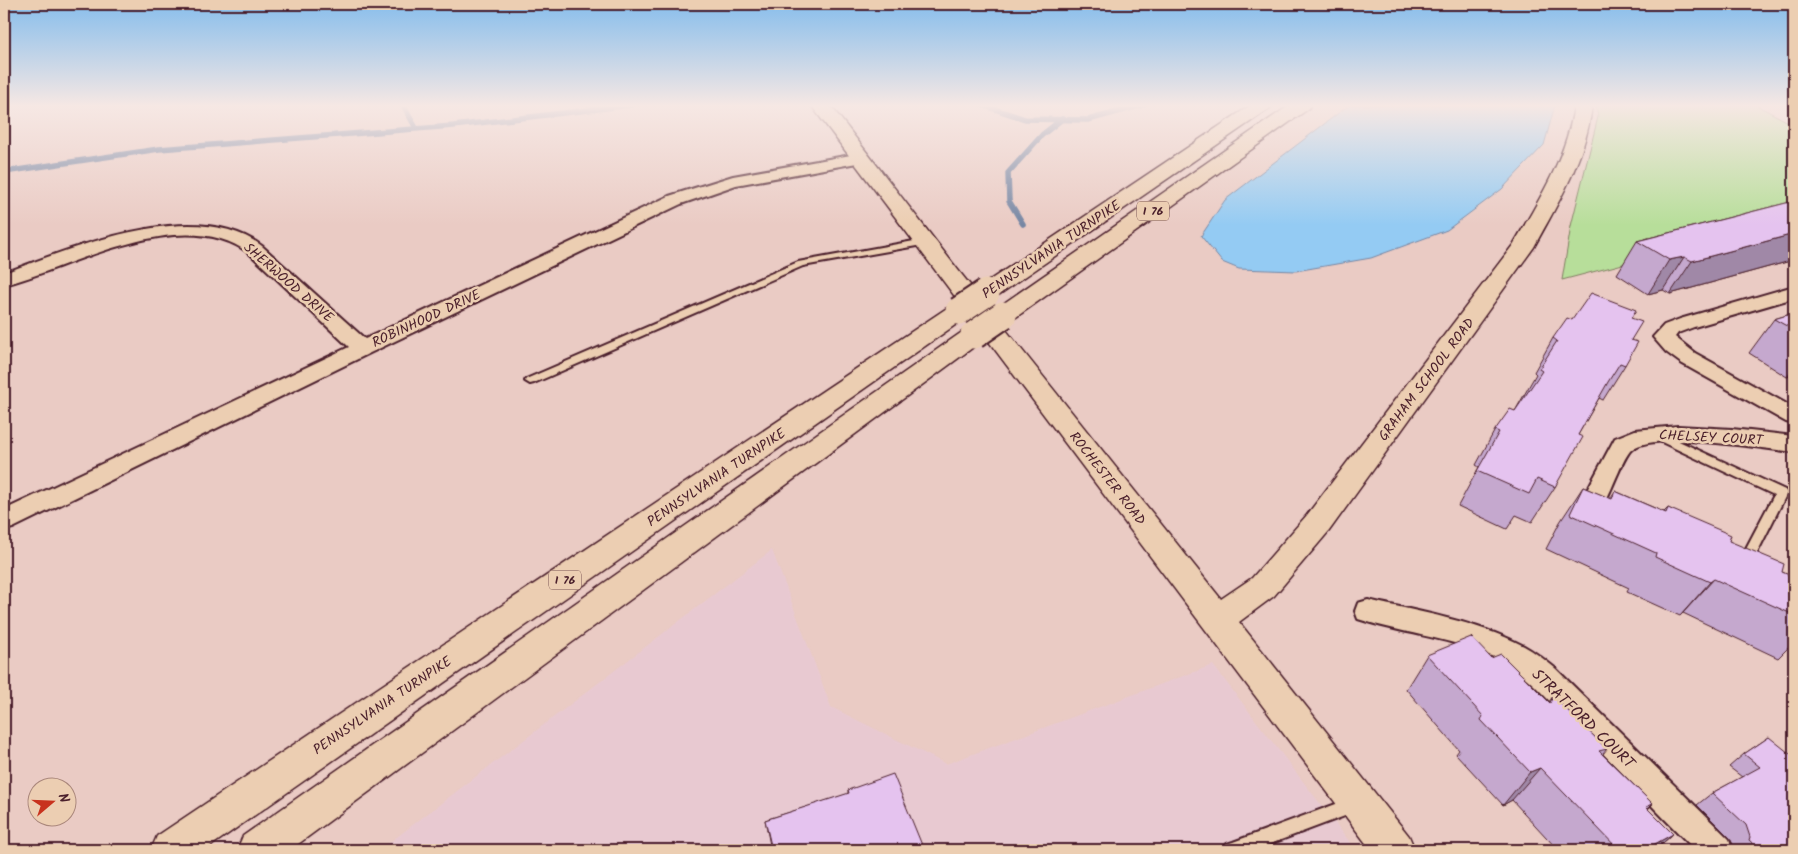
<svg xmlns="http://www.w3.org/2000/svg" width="1798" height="854" viewBox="0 0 1798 854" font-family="Kalam,sans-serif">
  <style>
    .built { fill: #e8c9d1 }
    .green { fill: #b7de9a; stroke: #807e62 }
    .water { fill: #94cbf3; stroke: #7686a3 }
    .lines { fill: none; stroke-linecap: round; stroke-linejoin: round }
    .stream { stroke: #7686a3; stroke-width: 5.5 }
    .service-casing { stroke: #4a1f2b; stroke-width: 4 }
    .minor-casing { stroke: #4a1f2b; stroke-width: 4 }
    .tertiary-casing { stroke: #4a1f2b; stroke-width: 3 }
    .motorway-casing { stroke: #4a1f2b; stroke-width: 3 }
    .service { fill: #ecceb2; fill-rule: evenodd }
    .minor { fill: #ecceb2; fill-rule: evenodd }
    .tertiary { fill: #ecceb2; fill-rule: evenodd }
    .motorway { fill: #ecceb2; fill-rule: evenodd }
    .motorway-bridge-casing { stroke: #4a1f2b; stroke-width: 31; stroke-linecap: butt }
    .motorway-bridge { stroke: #ecceb2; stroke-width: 27 }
    .wall { fill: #c5a8ce; stroke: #4a1f2b }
    .shaded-wall { fill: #a088a7; stroke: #4a1f2b }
    .building { fill: #e5c3ef; stroke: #4a1f2b }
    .labels { text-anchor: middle; stroke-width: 5; stroke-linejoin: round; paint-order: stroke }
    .shield { fill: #ecceb2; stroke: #7b5454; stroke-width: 1 }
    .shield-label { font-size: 12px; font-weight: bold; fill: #4a1f2b }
    .street-label { font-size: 14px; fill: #4a1f2b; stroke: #ecceb2 }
    .near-street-label { font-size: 16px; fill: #4a1f2b; stroke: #ecceb2 }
  </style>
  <rect width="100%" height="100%" fill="#eacbc4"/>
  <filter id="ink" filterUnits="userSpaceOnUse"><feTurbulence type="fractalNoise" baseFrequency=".02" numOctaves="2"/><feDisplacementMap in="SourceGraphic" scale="10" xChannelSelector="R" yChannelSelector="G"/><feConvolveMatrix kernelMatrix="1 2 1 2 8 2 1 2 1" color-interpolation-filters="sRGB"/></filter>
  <g filter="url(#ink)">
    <path class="built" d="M772,550l59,157 115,57 267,-99 143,185h-976z"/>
    <path class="green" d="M1596,105h160l38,20v94l-232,61 9,-54 27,-109z"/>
    <path class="water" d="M1349,105h206l-11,40 -42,44 -55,41 -76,28 -75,13 -57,-2 -17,-7 -21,-26 24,-36z"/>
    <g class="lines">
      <g class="stream">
        <path d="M403,105l13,23"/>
        <path d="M982,105l43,14 63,1 55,-15"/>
        <path d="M4,172l155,-23 294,-23 178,-21"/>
        <path d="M1023,224l-14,-23 -1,-28 34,-38 20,-16"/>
      </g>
      <defs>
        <g id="service">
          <path d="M925,239l5,3 -2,2 -125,22 -269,117 -4,1 -5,-3 1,-2 272,-117z"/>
          <path d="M1657,431l128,59 2,3 -35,70c-7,2 -12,0 -15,-6l1,-4 6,-1 30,-57 -121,-57 -2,-3 2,-3z"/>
          <path d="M1355,797l6,3 2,5 -2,5 -107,40h-29l2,-6 6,-2z"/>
        </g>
        <g id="minor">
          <path d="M862,153l6,2 2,3 -2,3 -132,24 -55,19 -311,149 -357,175 -9,2v-20l345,-163 -100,-94c-67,-50 -177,15 -245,32v-12c69,-25 191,-77 258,-27l103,93 304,-143 64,-20z"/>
          <path d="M1794,286v12l-100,29 -16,6 -3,4 20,16 99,55v16l-8,-2 -105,-59 -15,-11 -13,-15 11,-12 16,-6z"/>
          <path d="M1678,426l54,3 62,7v16c-30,-3 -142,-22 -163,-2 -8,8 -18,37 -24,48l-9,3 -9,-3 -3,-6 29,-54 20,-8z"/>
          <path d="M1368,600c52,12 108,21 156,46 11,6 21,14 31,22l174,171 4,11h-38l-160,-164c-10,-9 -20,-18 -31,-24 -46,-24 -97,-27 -146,-43l-3,-8 3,-8z"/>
        </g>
        <path id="tertiary" d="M811,105h19l128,165 263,329 31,-21 55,-63 206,-270c25,-43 55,-90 61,-140h18c-5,51 -34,98 -58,142l-205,284 -55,65 -35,26 170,214 6,14h-44z"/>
        <g id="motorway">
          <path d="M1251,105h21l-3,4 -275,189 -8,2 -8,-2 -4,-5 4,-5z"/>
          <path d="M1290,105h21l-3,4 -296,211 -9,2 -9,-2 -3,-5 3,-5z"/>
          <path d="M959,304l9,2 3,5 -3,5 -763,534h-54l6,-14 793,-530z"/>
          <path d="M974,327l9,3 3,5 -3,5 -693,510h-53l6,-14 722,-506z"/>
        </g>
      </defs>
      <use href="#service" class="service-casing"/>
      <use href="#minor" class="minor-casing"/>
      <use href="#tertiary" class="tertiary-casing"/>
      <use href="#motorway" class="motorway-casing"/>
      <use href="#service" class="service"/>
      <use href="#minor" class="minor"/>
      <use href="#tertiary" class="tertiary"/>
      <use href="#motorway" class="motorway"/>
      <defs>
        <g id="motorway-bridge">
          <path d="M959,311l27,-18"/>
          <path d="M974,335l29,-20"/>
        </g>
      </defs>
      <use href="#motorway-bridge" class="motorway-bridge-casing"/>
      <use href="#motorway-bridge" class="motorway-bridge"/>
    </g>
    <g class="wall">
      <path d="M1794,201v59l-124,34 -7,-4 -15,4 -31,-20 20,-33z"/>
      <path d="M1794,313v62l-7,2 -38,-24 25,-34z"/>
      <path d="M1631,318v22l-6,25 -22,35 -4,-2 -21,37 -23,52 -23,35 -16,-7 -9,14 -49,-23 21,-39 -3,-2 19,-35 20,-19 4,-7 17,-30 -2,-2 19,-34 19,-18z"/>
      <path d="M1583,487l27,12 5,-8 49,21 4,-4 61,33 53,31 12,5v65l-16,16 -95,-45 -3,3 -53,-24 2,-4 -83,-39 14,-27z"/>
      <path d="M1427,655l64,3 58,44 4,-6 54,53 -4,5 50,50 -5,5 25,25 -18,16h-97l-46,-50 -9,5 -47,-51 3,-4 -53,-61z"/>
      <path d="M1769,737l25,113h-60l1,-1 -5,-11 -33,-33 15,-12 30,-16 -13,-10 15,-13z"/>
      <path d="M848,790l76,60h-153l-6,-30 83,-26z"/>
    </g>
    <g class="shaded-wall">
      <path d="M1794,234v26l-124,34 22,-33z"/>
      <path d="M1684,257l-21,33 -15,4 21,-34z"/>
      <path d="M1794,368v7l-7,2z"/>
      <path d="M1714,579l-31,34 -3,3 30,-34z"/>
      <path d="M1540,768l-28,32 -9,5 27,-33z"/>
      <path d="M1673,834l-18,16h-11z"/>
    </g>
    <g class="building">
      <path d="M1794,201v33l-102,27 -8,-4 -15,3 -32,-19z"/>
      <path d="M1591,293l45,17 -5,8 11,4 -11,18 7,2 -13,23 -5,-2 -12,19 -30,53 5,2 -28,50 -18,-8 -8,15 -52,-23 22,-39 -4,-2 15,-21 5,2 27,-40 -3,-2 18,-28 -4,-3 14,-20 5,2z"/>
      <path d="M1794,313v17l-20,-11z"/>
      <path d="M1583,487l29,12 3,-8 51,22 2,-5 63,27 -2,6 55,23 -2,8 12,5v38l-80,-36 -4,3 -55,-25 1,-4 -86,-39z"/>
      <path d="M1471,637l20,21 10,-4 49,49 3,-7 54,53 -8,2 54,53 -7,3 27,27 -29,16h-25l-79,-82 -10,4 -49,-52 2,-4 -56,-61z"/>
      <path d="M1769,737l25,20v93h-34l-11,-10 1,-3 -4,-12 -34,-32 48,-26 -16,-13z"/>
      <path d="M893,774l31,76h-152l-7,-30 84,-27 -1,-3z"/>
    </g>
  </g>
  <linearGradient id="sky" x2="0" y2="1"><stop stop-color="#86bdec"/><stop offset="0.47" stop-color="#f6e8e4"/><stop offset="1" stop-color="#f6e8e4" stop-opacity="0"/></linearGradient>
  <rect width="1798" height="225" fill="url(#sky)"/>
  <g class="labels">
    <g class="shield">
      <rect x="1137" y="201.5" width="32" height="19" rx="4"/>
      <rect x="549" y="570.5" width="32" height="19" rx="4"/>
    </g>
    <g class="shield-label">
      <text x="1153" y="215">I 76</text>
      <text x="565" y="584">I 76</text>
    </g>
    <g class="street-label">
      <text transform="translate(1051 249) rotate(-34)" y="5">PENNSYLVANIA TURNPIKE</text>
      <text transform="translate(289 282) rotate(41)" y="5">SHERWOOD DRIVE</text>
      <text transform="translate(426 318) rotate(-25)" y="5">ROBINHOOD DRIVE</text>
      <text transform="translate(1426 379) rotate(-53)" y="5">GRAHAM SCHOOL ROAD</text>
      <text transform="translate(1711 437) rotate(3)" y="5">CHELSEY COURT</text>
      <text transform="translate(716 477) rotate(-34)" y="5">PENNSYLVANIA TURNPIKE</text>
      <text transform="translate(1108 478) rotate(52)" y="5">ROCHESTER ROAD</text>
      <text transform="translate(382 705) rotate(-34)" y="5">PENNSYLVANIA TURNPIKE</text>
    </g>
    <g class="near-street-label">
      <text transform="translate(1584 718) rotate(44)" y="6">STRATFORD COURT</text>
    </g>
  </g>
  <rect width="1798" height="854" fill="none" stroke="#ecceb2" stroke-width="20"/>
  <rect x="10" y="10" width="1778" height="834" fill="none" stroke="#4a1f2b" stroke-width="2" filter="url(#ink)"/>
  <g transform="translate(52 802) rotate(71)"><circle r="24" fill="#ecceb2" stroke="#ab887c"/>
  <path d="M0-4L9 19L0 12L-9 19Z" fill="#c8321e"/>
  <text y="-8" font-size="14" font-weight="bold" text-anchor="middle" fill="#4a1f2b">N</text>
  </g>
</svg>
